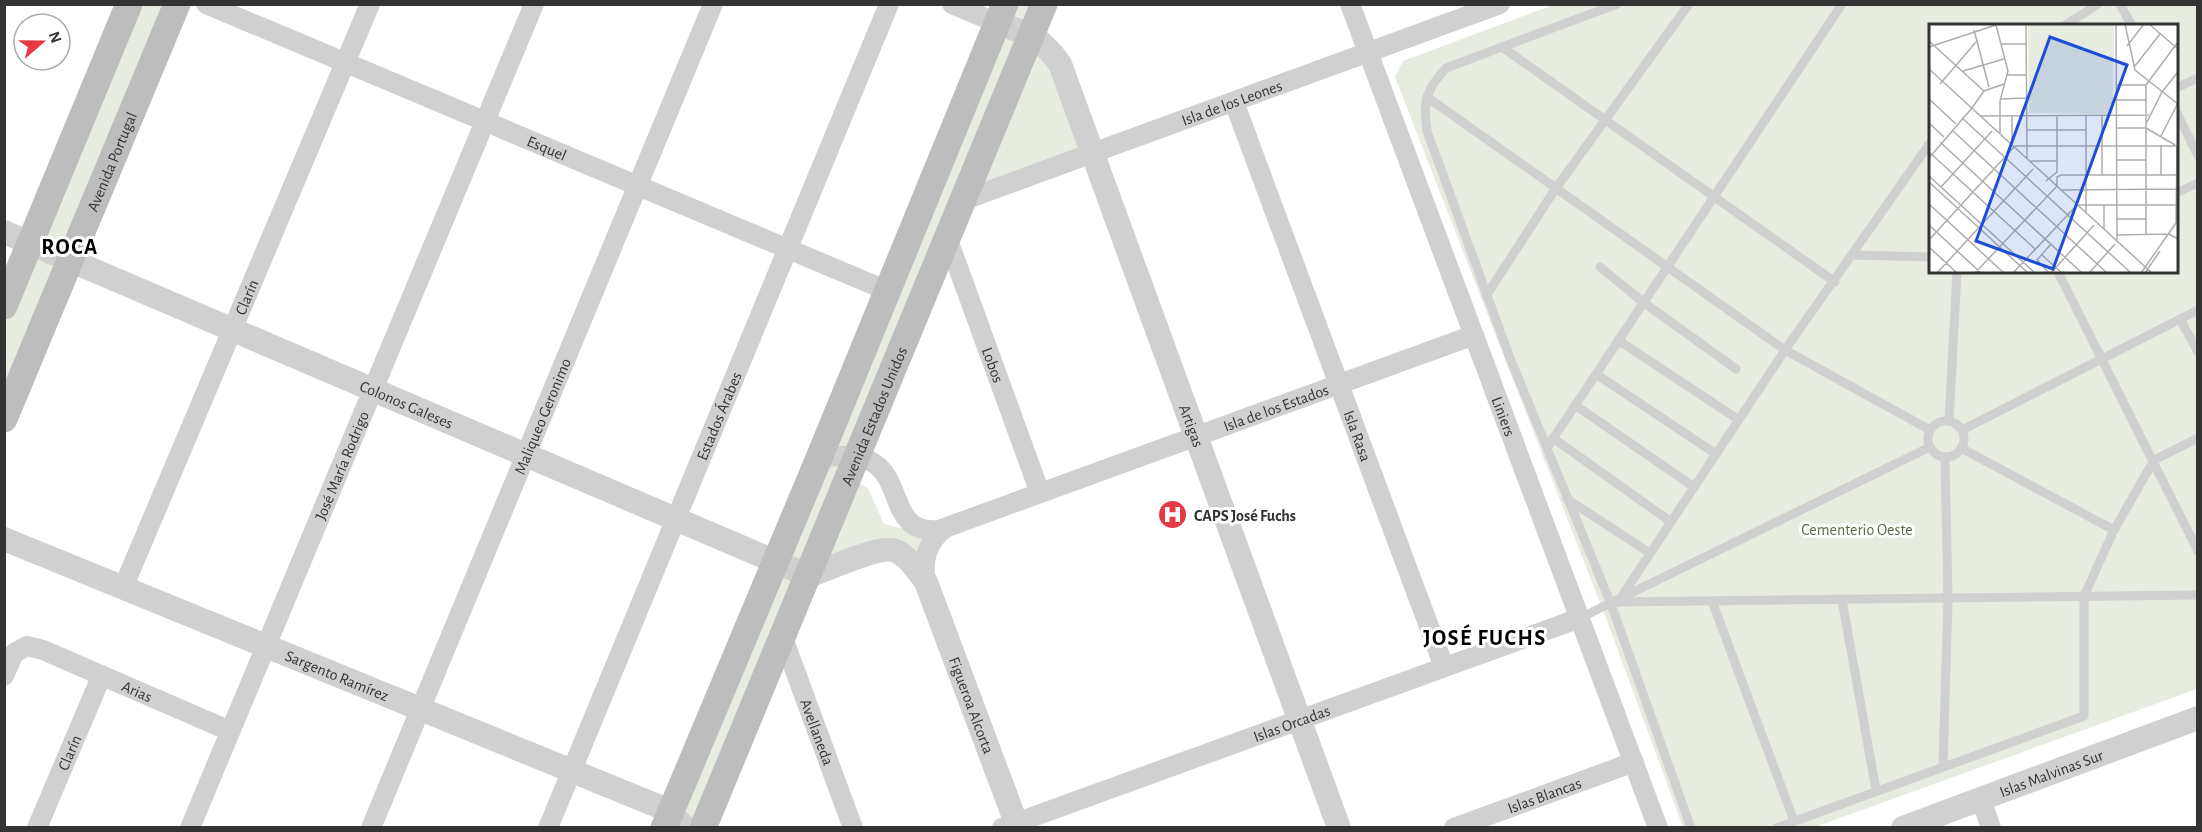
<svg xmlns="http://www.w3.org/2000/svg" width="2202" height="832" viewBox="0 0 2202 832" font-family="'Alegreya Sans',sans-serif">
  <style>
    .green { fill: #e6ecdf; fill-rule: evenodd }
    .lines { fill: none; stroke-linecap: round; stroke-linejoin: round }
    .service { stroke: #d0d0d0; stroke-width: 9 }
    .minor { stroke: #d0d0d0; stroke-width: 20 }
    .tertiary { stroke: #d0d0d0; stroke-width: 24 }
    .secondary { stroke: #bdbdbd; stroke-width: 27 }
    .labels { text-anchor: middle; stroke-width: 6; stroke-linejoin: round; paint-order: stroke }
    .street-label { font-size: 16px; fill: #333; stroke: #fff }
    .poi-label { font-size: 16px; font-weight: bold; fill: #333; stroke: #fff; text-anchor: start }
    .park-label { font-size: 16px; fill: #56703f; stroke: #fff }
    .district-label { font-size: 22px; font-weight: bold; letter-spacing: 1.5px; fill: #000; stroke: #fff }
    .inset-road { fill: none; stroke: #adadad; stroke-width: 1.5 }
    .view { fill: #1d4ed8; fill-opacity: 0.15; stroke: #1d4ed8; stroke-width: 3 }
    .inset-edge { fill: none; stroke: #333; stroke-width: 3 }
  </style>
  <rect width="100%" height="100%" fill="#fff"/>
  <g class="green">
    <path d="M129,5h48l-172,414v-113z"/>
    <path d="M1005,5h39l-13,31 29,28 30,88 -125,46 -262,629 -39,1z"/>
    <path d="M1553,5h644v684l-382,138h-132l-77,-209 -211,-541 8,-16zM1930,26h246v246h-246z"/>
    <path d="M860,484l8,4 16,36 44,11 -11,28 -85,-7 -4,-4 27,-64z"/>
  </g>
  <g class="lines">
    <g class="service">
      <path d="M1617,4l-171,64c-21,23 -23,34 -19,63l83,227 101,246 80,224"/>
      <path d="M2120,4l12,22"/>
      <path d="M2064,26l34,-22"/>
      <path d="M1502,47l333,235"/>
      <path d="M2176,88l22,-10"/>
      <path d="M1427,97l358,253 145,80"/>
      <path d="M2176,111l22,45"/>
      <path d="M2176,193l22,-10"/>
      <path d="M1854,255l76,2"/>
      <path d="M1600,267l43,35 93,67"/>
      <path d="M2058,272l140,279"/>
      <path d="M1486,296l70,-108 133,-184"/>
      <path d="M2180,319l18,33"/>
      <path d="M1618,340l121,80"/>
      <path d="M1596,374l120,80"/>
      <path d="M1575,405l119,82"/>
      <circle cx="1946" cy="439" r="18"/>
      <path d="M1949,421l8,-149"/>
      <path d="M1962,430l236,-120"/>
      <path d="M1553,438l118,84"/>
      <path d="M1547,448l295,-444"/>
      <path d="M1961,448l153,82"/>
      <path d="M1567,499l83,54"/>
      <path d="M1842,600l34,190"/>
      <path d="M1712,601l82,220"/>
      <path d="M1618,602l580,-7"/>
      <path d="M1618,602l167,-252 145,-207"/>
      <path d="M1580,618l350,-171"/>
      <path d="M1943,766l5,-166 -3,-143"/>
      <path d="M1776,828l308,-112v-120l30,-66 40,-70 44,-22"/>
    </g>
    <g class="minor">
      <path id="s1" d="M206,4l682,287"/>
      <path d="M952,4l45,19"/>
      <path id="s2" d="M1350,4l308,824"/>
      <path id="s3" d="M1234,102l210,565"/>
      <path id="s4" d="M964,200l536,-196"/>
      <path id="s5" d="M947,237l93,256"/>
      <path id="s6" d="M819,458c17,-2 35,-5 51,3 35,17 18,74 69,69l535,-195"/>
      <path d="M926,582c-4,-21 1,-40 18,-53"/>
      <path id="s7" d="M123,588l247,-584"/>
      <path id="s8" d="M783,638l70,190"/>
      <path id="s9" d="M4,676l10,-23 13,-7 16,4 187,81"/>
      <path d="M1981,799l10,29"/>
      <path d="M670,811l19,17"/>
      <path id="s10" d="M37,828l64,-151"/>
      <path id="s11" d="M190,828l344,-824"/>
      <path id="s12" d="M371,828l342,-824"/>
      <path id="s13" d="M548,828l341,-824"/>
      <path id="s14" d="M1002,828l578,-210"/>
      <path id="s15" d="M1454,828l180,-66"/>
    </g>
    <g class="tertiary">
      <path id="s16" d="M997,23c31,11 43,13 63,41l279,764"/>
      <path id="s17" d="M4,232l805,344c17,-6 72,-32 87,-25 13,6 22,20 30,31l92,246"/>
      <path id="s18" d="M4,539l666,272"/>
      <path id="s19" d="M1903,828l295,-110"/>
    </g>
    <g class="secondary">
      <path d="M4,306l125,-302"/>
      <path id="s20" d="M4,419l173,-415"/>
      <path d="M664,828l155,-370 186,-454"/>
      <path id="s21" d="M703,828l341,-824"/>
    </g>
  </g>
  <defs>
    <symbol id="hospital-disc" viewBox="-11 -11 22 22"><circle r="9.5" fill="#e63946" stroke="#fff"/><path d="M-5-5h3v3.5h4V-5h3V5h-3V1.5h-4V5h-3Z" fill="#fff"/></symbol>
  </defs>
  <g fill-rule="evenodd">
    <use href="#hospital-disc" x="1156" y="498" width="33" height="33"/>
  </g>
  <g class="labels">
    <g class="street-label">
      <text dy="6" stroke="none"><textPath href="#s4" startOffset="285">Isla de los Leones</textPath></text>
      <text dy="6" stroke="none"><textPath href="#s1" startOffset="370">Esquel</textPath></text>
      <text dy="6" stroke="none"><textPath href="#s20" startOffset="279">Avenida Portugal</textPath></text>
      <text dy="6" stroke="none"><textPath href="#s7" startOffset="316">Clarín</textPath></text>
      <text dy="6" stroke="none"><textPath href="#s5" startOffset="136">Lobos</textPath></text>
      <text dy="6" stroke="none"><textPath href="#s17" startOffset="438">Colonos Galeses</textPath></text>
      <text dy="6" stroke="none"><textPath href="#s6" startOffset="516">Isla de los Estados</textPath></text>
      <text dy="6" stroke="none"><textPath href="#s12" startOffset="446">Maliqueo Geronimo</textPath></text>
      <text dy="6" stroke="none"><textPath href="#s13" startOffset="446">Estados Árabes</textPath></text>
      <text dy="6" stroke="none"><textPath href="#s21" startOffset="446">Avenida Estados Unidos</textPath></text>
      <text dy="6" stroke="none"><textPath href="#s2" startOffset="440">Liniers</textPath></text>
      <text dy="6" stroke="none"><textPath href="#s16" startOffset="462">Artigas</textPath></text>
      <text dy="6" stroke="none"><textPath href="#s3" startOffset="356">Isla Rasa</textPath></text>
      <text dy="6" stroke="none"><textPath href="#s11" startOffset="393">José María Rodrigo</textPath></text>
      <text dy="6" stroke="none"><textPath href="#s18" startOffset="360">Sargento Ramírez</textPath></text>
      <text dy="6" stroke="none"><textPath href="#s9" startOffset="159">Arias</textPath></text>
      <text dy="6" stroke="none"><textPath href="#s17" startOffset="1142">Figueroa Alcorta</textPath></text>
      <text dy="6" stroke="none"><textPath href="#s14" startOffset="308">Islas Orcadas</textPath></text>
      <text dy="6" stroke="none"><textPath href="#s8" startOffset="100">Avellaneda</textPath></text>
      <text dy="6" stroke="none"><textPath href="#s10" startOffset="82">Clarín</textPath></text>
      <text dy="6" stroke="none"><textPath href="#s19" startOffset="158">Islas Malvinas Sur</textPath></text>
      <text dy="6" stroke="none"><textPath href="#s15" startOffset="96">Islas Blancas</textPath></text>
    </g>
    <g class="poi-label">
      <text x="1194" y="521">CAPS José Fuchs</text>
    </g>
    <g class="park-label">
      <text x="1857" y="535">Cementerio Oeste</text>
    </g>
    <g class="district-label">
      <text x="70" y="254">ROCA</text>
      <text x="1485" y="645">JOSÉ FUCHS</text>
    </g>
  </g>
  <g transform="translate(1929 24)">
    <rect width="249" height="249" fill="#fff"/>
    <path d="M99,0h86l-1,90 -84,-1z" fill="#e6ecdf"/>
    <path class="inset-road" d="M97,0l1,134M187,0l1,217M196,0l10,46 43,34M220,0l29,25M67,1l12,46 -8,30v32M45,6l15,57M0,17l55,50M72,20h26M198,22l17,-22M0,23l70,-23M206,42l25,-32M0,45l223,204M34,47l41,-12M78,51h20M11,60l36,-42M188,61h29M0,75l27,25M71,75l27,-1M188,76h29M43,84l12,-17 20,-7M52,92l170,-1M173,92v59M33,94l169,155M0,99l15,14M217,100l16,-32 16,-20M188,104h29l29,17M98,106h59M24,107l154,142M232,112l17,-33M11,118l142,131M83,121v-29M232,121v30M0,128l106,97M0,134l43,-50M188,136h29M102,137h26M132,151h117M0,152l106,97M117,157l11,-9v-56M0,158l99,91M12,163l51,-56M133,166l114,-1M0,180l75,69M157,189v-97M188,195h29M247,199l1,-77M0,201l52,48M175,205v-24M217,210v-149l32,-43M187,211l53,-1 9,5M0,216l86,-94h162M0,223l28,26M113,231l20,18M8,249l96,-104M46,249l82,-87v-9l4,-2M84,249l64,-68h101M120,249l-12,-13 14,-16M122,249l43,-48M160,249l26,-29M212,249l35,-50M216,249l15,-22"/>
    <path class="view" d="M121,13l77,28 -74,204 -77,-28z"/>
    <rect width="249" height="249" class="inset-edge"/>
  </g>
  <rect width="2202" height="832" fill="none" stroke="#333333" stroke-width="12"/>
  <g transform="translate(42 42) rotate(70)"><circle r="28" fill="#ffffff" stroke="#adadad" stroke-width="1.5"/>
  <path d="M0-4.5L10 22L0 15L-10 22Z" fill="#e63946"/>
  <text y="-9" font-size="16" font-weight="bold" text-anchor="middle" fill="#333333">N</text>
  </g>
</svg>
